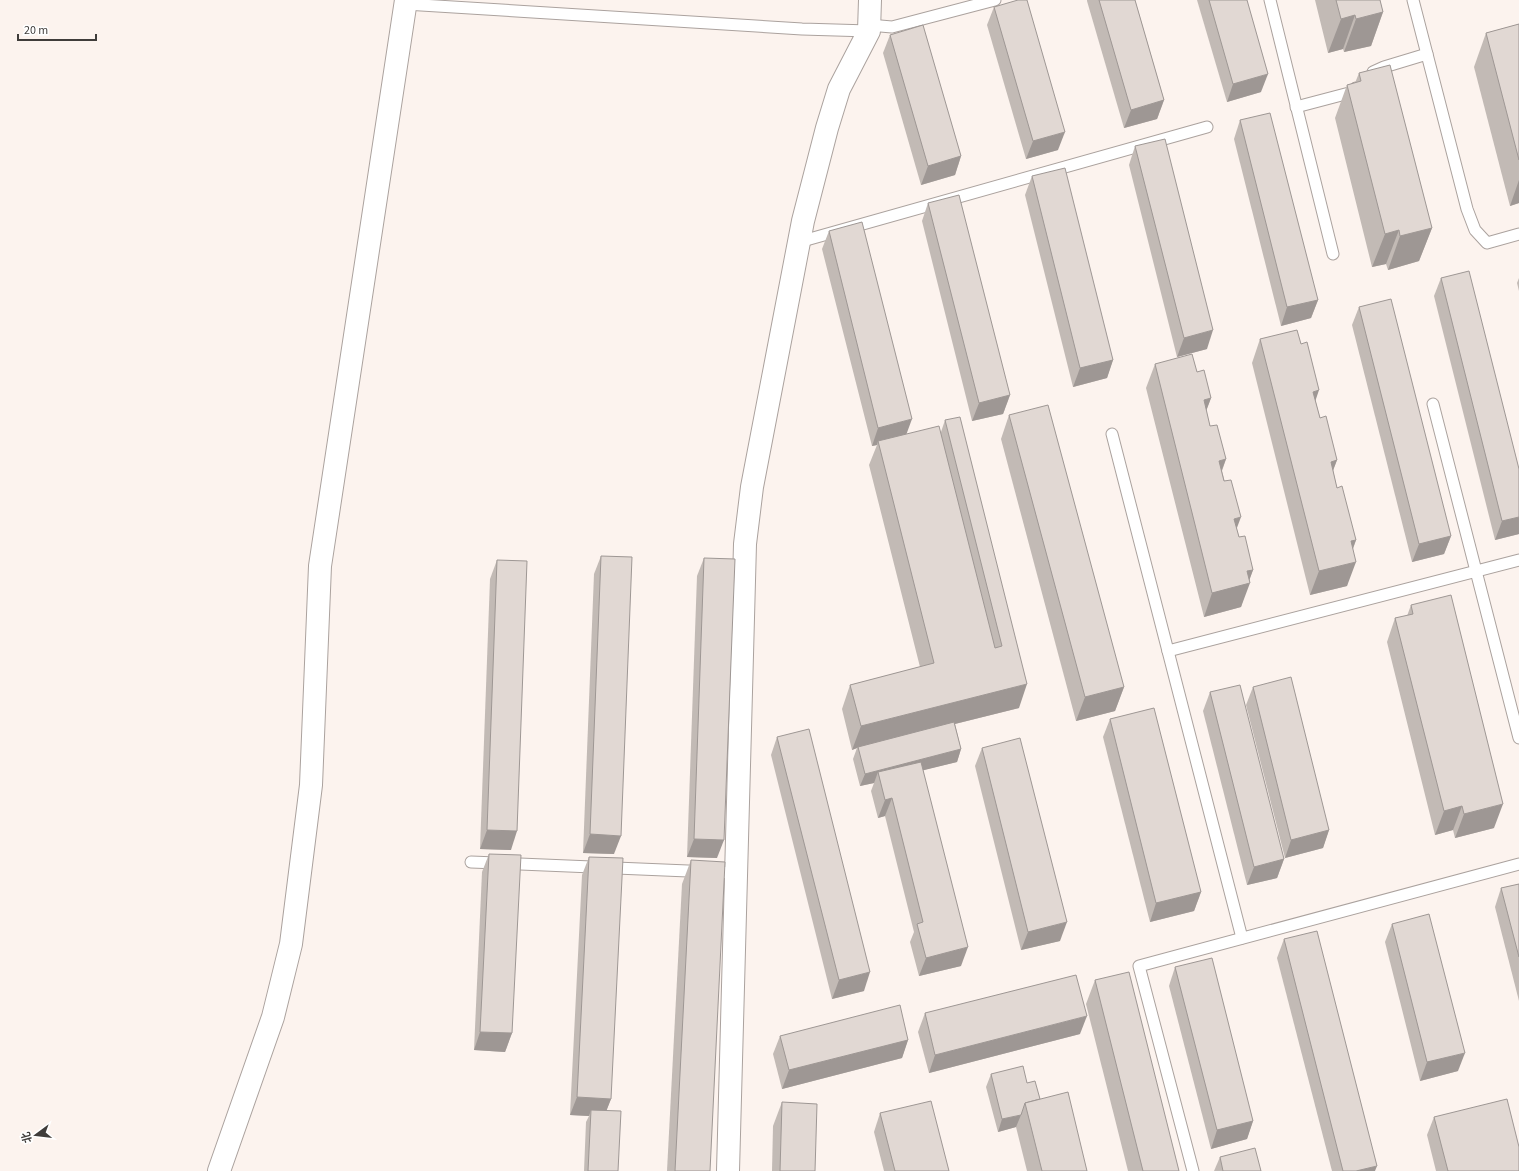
<svg xmlns="http://www.w3.org/2000/svg" width="1519" height="1171" viewBox="0 0 1519 1171" font-family="'Source Sans 3','Noto Sans SC',sans-serif">
  <style>
    .lines { fill: none; stroke-linecap: round; stroke-linejoin: round }
    .service-casing { stroke: #aba29e; stroke-width: 13 }
    .minor-casing { stroke: #aba29e; stroke-width: 24 }
    .service { stroke: #fff; stroke-width: 11 }
    .minor { stroke: #fff; stroke-width: 22 }
    .wall { fill: #c2bab5 }
    .shaded-wall { fill: #9e9794 }
    .building { fill: #e1d8d3; stroke: #9e9794 }
  </style>
  <rect width="100%" height="100%" fill="#fcf3ee"/>
  <g class="lines">
    <defs>
      <g id="service">
        <path d="M1270,0l63,254"/>
        <path d="M1413,0l54,209 8,21 12,13 32,-9"/>
        <path d="M405,4l397,25 67,2"/>
        <path d="M869,25l23,2 103,-27"/>
        <path d="M1373,72l11,-5 43,-13"/>
        <path d="M1296,107l57,-15 3,-4"/>
        <path d="M799,242l408,-115"/>
        <path d="M1433,404l86,334"/>
        <path d="M1112,434l130,504"/>
        <path d="M1168,651l351,-91"/>
        <path d="M471,862l265,11"/>
        <path d="M1193,1171l-54,-205 380,-102"/>
      </g>
      <g id="minor">
        <path d="M219,1171l54,-154 18,-73 20,-159 9,-219 86,-566"/>
        <path d="M728,1171l17,-627 7,-57 51,-266 24,-93 12,-39 30,-58 1,-31"/>
      </g>
    </defs>
    <use href="#service" class="service-casing"/>
    <use href="#minor" class="minor-casing"/>
    <use href="#service" class="service"/>
    <use href="#minor" class="minor"/>
  </g>
  <g class="wall">
    <path d="M1087,0h48l29,100 -7,19 -33,9 -37,-127z"/>
    <path d="M1197,0h50l14,92 -34,10z"/>
    <path d="M1315,0h65l3,12 -12,34 -27,6 -1,-3 -15,4z"/>
    <path d="M994,7l64,143 -32,9 -39,-134z"/>
    <path d="M1519,24v179l-9,3 -36,-139 12,-34z"/>
    <path d="M890,35l71,121 -6,19 -34,10 -38,-132z"/>
    <path d="M1359,73l73,155 -13,33 -31,9 -2,-6 -14,3 -37,-149 12,-33 8,-2z"/>
    <path d="M1240,120l78,180 -7,18 -30,8 -47,-187z"/>
    <path d="M1135,146l72,203 -30,8 -48,-192z"/>
    <path d="M1032,176l81,184 -6,18 -34,9 -48,-192z"/>
    <path d="M928,203l82,192 -7,19 -31,7 -50,-200z"/>
    <path d="M829,231l77,203 35,-2 4,-12 74,288 -64,16 6,25 -4,13 -34,8 38,196 -42,10 -9,-34 4,-10 -29,-116 -7,2 -7,-27 3,-8 -14,3 -7,-27 4,-11 -5,2 -10,-41 8,-24 70,-18 -51,-202 8,-20 -5,1 -50,-197z"/>
    <path d="M1441,278l78,191v65l-24,6 -61,-244z"/>
    <path d="M1519,278v13l-2,-8z"/>
    <path d="M1359,307l92,229 -7,18 -32,8 -60,-237z"/>
    <path d="M1260,339l41,5 19,74 17,42 -4,10 4,18 19,52 -3,9 -6,37 -37,9 -58,-232z"/>
    <path d="M1155,364l42,8 14,26 -5,13 4,15 16,33 -4,12 17,66 14,33 -4,10 -8,27 -37,10 -58,-229z"/>
    <path d="M1009,415l115,272 -9,24 -39,10 -75,-282z"/>
    <path d="M601,556l13,298 -31,-1 11,-279z"/>
    <path d="M704,558l13,300 -30,-1 10,-281z"/>
    <path d="M497,560l14,290 -31,-1 10,-270z"/>
    <path d="M1411,605l83,223 -39,10 -2,-8 -18,5 -48,-193 8,-24 12,-2z"/>
    <path d="M1253,687l76,143 -6,18 -38,10 -39,-153z"/>
    <path d="M1210,692l74,167 -7,19 -30,7 -44,-174z"/>
    <path d="M1110,719l91,173 -7,19 -44,11 -47,-185z"/>
    <path d="M777,737l87,254 -32,8 -61,-244z"/>
    <path d="M982,748l78,193 -39,9 -46,-184z"/>
    <path d="M489,854l23,179 -7,19 -31,-2 8,-178z"/>
    <path d="M589,857l22,242 -5,12 12,60h-34l2,-49 3,-6 -19,-1 12,-240z"/>
    <path d="M691,860l19,311h-43l15,-287z"/>
    <path d="M1519,884v117l-24,-94 6,-19z"/>
    <path d="M1392,924l66,147 -38,10 -35,-139z"/>
    <path d="M1284,939l91,232h-43l-55,-213z"/>
    <path d="M1175,967l78,154 -6,18 -36,10 -42,-163z"/>
    <path d="M1095,980l84,191h-51l-42,-167z"/>
    <path d="M925,1013l155,21 -151,39 -11,-41z"/>
    <path d="M780,1036l128,4 -6,18 -120,31 -9,-35z"/>
    <path d="M991,1074l36,9 13,16 47,72h-60l-11,-44 -18,5 -12,-45z"/>
    <path d="M782,1102l33,69h-43l1,-45z"/>
    <path d="M880,1113l69,58h-65l-10,-39z"/>
    <path d="M1434,1117l85,54h-83l-9,-36z"/>
    <path d="M1220,1157l41,14h-47z"/>
  </g>
  <g class="shaded-wall">
    <path d="M1383,12l-12,34 -27,6 12,-33z"/>
    <path d="M1355,15l-12,34 -15,4 13,-34z"/>
    <path d="M1268,74l-7,18 -34,10 6,-18z"/>
    <path d="M1164,100l-7,19 -33,9 7,-18z"/>
    <path d="M1065,132l-7,18 -32,9 7,-18z"/>
    <path d="M961,156l-6,19 -34,10 7,-19z"/>
    <path d="M1519,180v23l-9,3z"/>
    <path d="M1432,228l-13,33 -31,9 12,-34z"/>
    <path d="M1399,230l-13,34 -14,3 13,-33z"/>
    <path d="M1318,300l-7,18 -30,8 6,-19z"/>
    <path d="M1213,330l-6,19 -30,8 7,-19z"/>
    <path d="M1113,360l-6,18 -34,9 7,-19z"/>
    <path d="M1319,390l-8,24 2,-22z"/>
    <path d="M1010,395l-7,19 -31,7 7,-18z"/>
    <path d="M1211,398l-9,24 2,-22z"/>
    <path d="M912,419l-7,19 -27,3 -1,4 -5,1 6,-18z"/>
    <path d="M1226,459l-9,24 2,-22z"/>
    <path d="M1337,460l-9,24 3,-22z"/>
    <path d="M1241,517l-9,24 2,-22z"/>
    <path d="M1519,517v17l-24,6 7,-19z"/>
    <path d="M1451,536l-7,18 -32,8 7,-18z"/>
    <path d="M1356,540l-9,24 4,-23z"/>
    <path d="M1356,562l-9,24 -37,9 9,-24z"/>
    <path d="M1253,570l-5,14 2,-1 -9,24 -37,10 8,-24 35,-22z"/>
    <path d="M1027,684l-8,24 -161,40v-1l-1,1 -5,2 9,-24z"/>
    <path d="M1124,687l-9,24 -39,10 9,-24z"/>
    <path d="M961,749l-4,13 -77,19 -2,-9 -4,11 -14,3 5,-12z"/>
    <path d="M892,798l-7,18 -7,2 7,-18z"/>
    <path d="M1503,804l-9,24 -39,10 9,-24z"/>
    <path d="M1462,806l-9,24 -18,5 9,-24z"/>
    <path d="M487,830l30,1 -6,19 -31,-1z"/>
    <path d="M1329,830l-6,18 -38,10 6,-18z"/>
    <path d="M590,834l31,2 -7,18 -31,-1z"/>
    <path d="M694,839l30,1 -7,18 -30,-1z"/>
    <path d="M1284,859l-7,19 -30,7 7,-18z"/>
    <path d="M1201,892l-7,19 -44,11 6,-19z"/>
    <path d="M1067,922l-7,19 -39,9 7,-18z"/>
    <path d="M968,947l-7,19 -42,10 7,-18z"/>
    <path d="M870,972l-6,19 -32,8 7,-19z"/>
    <path d="M1087,1016l-7,18 -151,39 6,-18z"/>
    <path d="M480,1032l32,1 -7,19 -31,-2z"/>
    <path d="M908,1040l-6,18 -120,31 7,-19z"/>
    <path d="M1465,1053l-7,18 -38,10 7,-19z"/>
    <path d="M577,1097l34,2 -7,18 -13,-7 -2,6 -19,-1z"/>
    <path d="M1021,1115l-5,12 -18,5 4,-13z"/>
    <path d="M1253,1121l-6,18 -36,10 6,-19z"/>
    <path d="M1377,1166l-2,5h-19z"/>
  </g>
  <g class="building">
    <path d="M1018,0h9l38,132 -32,9 -39,-134z"/>
    <path d="M1099,0h36l29,100 -33,10z"/>
    <path d="M1209,0h38l21,74 -35,10z"/>
    <path d="M1336,0h44l3,12 -27,7 -1,-4 -14,4z"/>
    <path d="M1519,24v136l-33,-127z"/>
    <path d="M923,25l38,131 -33,10 -38,-131z"/>
    <path d="M1390,65l42,163 -32,8 -1,-6 -14,4 -38,-149 14,-4 -2,-8z"/>
    <path d="M1270,113l48,187 -31,7 -47,-187z"/>
    <path d="M1165,139l48,191 -29,8 -49,-192z"/>
    <path d="M1065,168l48,192 -33,8 -48,-192z"/>
    <path d="M959,195l51,200 -31,8 -51,-200z"/>
    <path d="M862,222l50,197 -34,9 -49,-197z"/>
    <path d="M1469,271l50,198v48l-17,4 -61,-243z"/>
    <path d="M1391,299l60,237 -32,8 -60,-237z"/>
    <path d="M1297,330l4,14 6,-2 12,48 -6,2 7,26 6,-2 11,44 -6,2 6,26 5,-2 14,54 -5,1 5,21 -37,9 -59,-232z"/>
    <path d="M1192,354l5,18 7,-2 7,28 -7,2 6,26 7,-1 9,34 -7,2 5,20 7,-1 10,37 -7,2 5,18 6,-1 8,34 -6,1 3,12 -38,10 -57,-229z"/>
    <path d="M1048,405l76,282 -39,10 -76,-282z"/>
    <path d="M960,417l67,267 -166,42 -11,-41 84,-22 -56,-222 61,-15 56,222 7,-2 -57,-226z"/>
    <path d="M601,556l31,1 -11,279 -31,-2z"/>
    <path d="M704,558l31,1 -11,281 -30,-1z"/>
    <path d="M497,560l30,1 -10,270 -30,-1z"/>
    <path d="M1451,595l52,209 -39,10 -2,-8 -18,5 -49,-193 18,-4 -2,-9z"/>
    <path d="M1291,677l38,153 -38,10 -38,-153z"/>
    <path d="M1240,685l44,174 -30,8 -44,-175z"/>
    <path d="M1154,708l47,184 -45,11 -46,-184z"/>
    <path d="M954,722l7,27 -96,25 -7,-27z"/>
    <path d="M809,729l61,243 -31,8 -62,-243z"/>
    <path d="M1020,738l47,184 -39,10 -46,-184z"/>
    <path d="M921,762l47,185 -42,11 -9,-34 6,-2 -31,-124 -7,2 -7,-28z"/>
    <path d="M489,854l32,1 -9,178 -32,-1z"/>
    <path d="M589,857l34,1 -12,241 -34,-2z"/>
    <path d="M691,860l34,2 -15,309h-35z"/>
    <path d="M1519,884v73l-18,-69z"/>
    <path d="M1429,914l36,139 -38,9 -35,-138z"/>
    <path d="M1317,931l60,235 -21,5h-13l-59,-232z"/>
    <path d="M1212,958l41,163 -36,9 -42,-163z"/>
    <path d="M1129,972l50,199h-36l-48,-191z"/>
    <path d="M1076,975l11,41 -152,39 -10,-42z"/>
    <path d="M900,1005l8,35 -119,30 -9,-34z"/>
    <path d="M1023,1066l4,17 8,-2 5,18 -15,4 -4,12 -19,4 -11,-45z"/>
    <path d="M1068,1092l19,79h-45l-17,-68z"/>
    <path d="M1507,1099l12,48v24h-71l-14,-54z"/>
    <path d="M931,1101l18,70h-54l-15,-58z"/>
    <path d="M782,1102l35,2 -2,67h-35z"/>
    <path d="M591,1110l30,1 -3,60h-30z"/>
    <path d="M1255,1148l6,23h-38l-3,-14z"/>
  </g>
  <g transform="translate(36 1135) rotate(255)" stroke="#ffffff" stroke-width="3" paint-order="stroke">
  <path d="M0-3L7 15L0 10L-7 15Z" fill="#3f3c3a"/>
  <text y="-6" font-size="11" font-weight="bold" text-anchor="middle" fill="#3f3c3a">北</text>
  </g>
  <path d="M18 34v6h78v-6" fill="none" stroke="#3f3c3a" stroke-width="2"/>
  <text x="24" y="34" font-size="12" fill="#3f3c3a" stroke="#ffffff" stroke-width="3" paint-order="stroke">20 m</text>
</svg>
